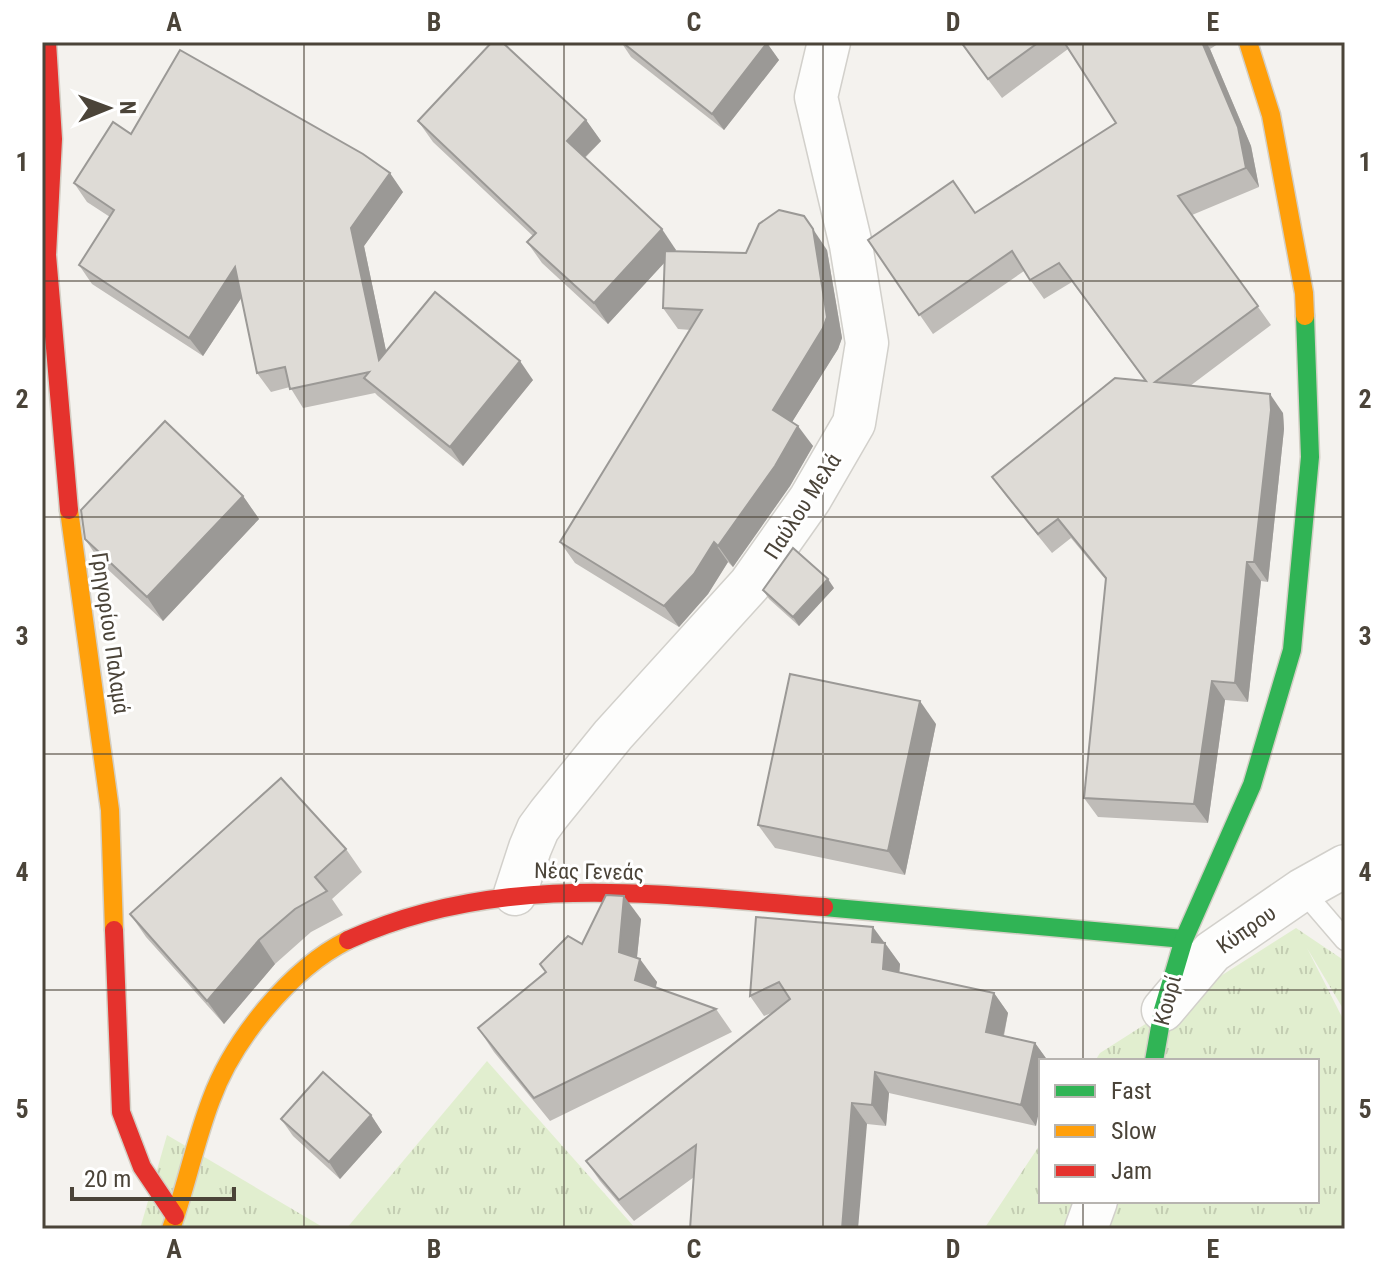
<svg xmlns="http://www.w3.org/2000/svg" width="1387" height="1271" viewBox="0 0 1387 1271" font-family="'Roboto Condensed',sans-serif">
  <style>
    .grass { fill: url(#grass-tufts) }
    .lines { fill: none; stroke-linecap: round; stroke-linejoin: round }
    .lane-casing { stroke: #d2d0cb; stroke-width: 23 }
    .street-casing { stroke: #d2d0cb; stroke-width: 45 }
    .fast-casing { stroke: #d3cfc5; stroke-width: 21 }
    .slow-casing { stroke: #d3cfc5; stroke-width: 21 }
    .jam-casing { stroke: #d3cfc5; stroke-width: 21 }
    .lane { stroke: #fdfdfc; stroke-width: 20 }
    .street { stroke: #fdfdfc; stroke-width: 42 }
    .fast { stroke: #30b455; stroke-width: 18 }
    .slow { stroke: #ff9f0a; stroke-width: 18 }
    .jam { stroke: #e5322d; stroke-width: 18 }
    .wall { fill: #bfbcb8 }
    .shaded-wall { fill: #9b9996 }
    .building { fill: #dedbd6; stroke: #9b9996; stroke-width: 2 }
    .grid { fill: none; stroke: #4b4439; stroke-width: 2; stroke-opacity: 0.55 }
    .labels { text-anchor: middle; stroke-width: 6; stroke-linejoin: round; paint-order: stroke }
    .street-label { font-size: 22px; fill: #4b4439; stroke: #fff }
    .neatline { fill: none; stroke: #4b4439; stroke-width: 3 }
    .grid-label { font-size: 26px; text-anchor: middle; font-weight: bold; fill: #4b4439 }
  </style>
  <defs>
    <pattern id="grass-tufts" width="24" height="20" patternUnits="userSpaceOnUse" patternTransform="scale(2)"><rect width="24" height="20" fill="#e1eecf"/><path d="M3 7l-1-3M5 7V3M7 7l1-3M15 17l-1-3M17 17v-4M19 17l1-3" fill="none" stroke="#c3cdb2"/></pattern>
  </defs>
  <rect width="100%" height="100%" fill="#f4f2ee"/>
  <g class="grass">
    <path d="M1296,928l49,33v51l-38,-64 38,75v206h-361l57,-86v58h276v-140h-222l5,-8z"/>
    <path d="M487,1061l149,168h-290z"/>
    <path d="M167,1135l159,94h-186z"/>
  </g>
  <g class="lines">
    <defs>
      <path id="lane" d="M1302,890l43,50"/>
      <g id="street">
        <path d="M515,894l15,-46 8,-19 11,-15 64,-79 137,-151 60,-85 44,-76 13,-80 -16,-98 -35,-148 13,-55"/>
        <path d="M1163,1010l49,-58 90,-62 43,-24"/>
        <path d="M1086,1229l10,-28"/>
      </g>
      <g id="fast">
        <path d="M824,907l360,32"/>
        <path d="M1154,1061l9,-51 21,-71 68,-154 40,-135 18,-193 -5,-141"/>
      </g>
      <g id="slow">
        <path d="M1248,42l23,73 33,178 1,23"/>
        <path d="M69,510l41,300 4,120"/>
        <path d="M171,1229c15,-42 24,-87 40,-129 22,-60 79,-131 137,-160"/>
      </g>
      <g id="jam">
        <path d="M47,42l6,97 -6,116 22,255"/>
        <path d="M114,930l7,182 21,55 33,49"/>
        <path d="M348,940c154,-70 313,-45 476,-33"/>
      </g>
    </defs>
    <use href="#lane" class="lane-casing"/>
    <use href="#street" class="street-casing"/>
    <use href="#fast" class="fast-casing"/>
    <use href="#slow" class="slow-casing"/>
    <use href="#jam" class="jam-casing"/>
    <use href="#lane" class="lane"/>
    <use href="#street" class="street"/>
    <use href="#fast" class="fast"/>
    <use href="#slow" class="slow"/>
    <use href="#jam" class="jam"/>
  </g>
  <g class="wall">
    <path d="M621,42h145l13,18 -55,70 -93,-73z"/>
    <path d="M960,42h261l-11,7 41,97 8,41 -67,28 79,110 -81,61 93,27 1,16 -16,153 -7,-1 -13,121 -23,-2 -17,123 -110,-6 -14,-19 22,-218 -35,-42 -19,15 -46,-57 -14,-19 153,-96 -73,-99 -28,17 -20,-28 -91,63 -65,-94 107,-27 141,-90 -48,-74 -66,49z"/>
    <path d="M586,120l15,21 -16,17 91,92 -1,1 71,2 81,-3 15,88 -4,11 -46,73 21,24 -23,40 -57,81 -5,-5 -20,32 -29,33 -104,-64 -15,-21 131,-212 -13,-1 -15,-21 2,-46 -57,62 -66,-61 -15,-21 6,-6 -100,-94 -15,-21z"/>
    <path d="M131,134l272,58 -39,54 22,105 147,29 -70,86 -85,-70 -3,-3 -72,15 -13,-21 -19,5 -14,-19 -15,-76 -39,59 -111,-72 -13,-19 31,-48 -23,-15 -13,-19z"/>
    <path d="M243,496l16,23 -96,102 -62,-58 -16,-24z"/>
    <path d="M834,588l-35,38 -30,-27 -6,-9z"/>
    <path d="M936,724l-31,151 -130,-27 -17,-23z"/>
    <path d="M346,849l16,23 -30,27 11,16 -32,17 -36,32 -51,60 -78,-87 -16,-23z"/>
    <path d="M756,917l129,26 15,21 -1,8 95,21 14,20 -4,23 31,7 13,18h-7l-5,65 -147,-33 -3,33 -19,-2 -173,53 -60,44 -34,-40 -14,-20 188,-149 -10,4 -14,-20z"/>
    <path d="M641,919l-4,39 20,24 -2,5 61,22 16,23 -182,89 -56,-69 -16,-24 67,-56 -5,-8 42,-20z"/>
    <path d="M371,1115l11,17 -42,47 -47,-43 -12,-17z"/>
  </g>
  <g class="shaded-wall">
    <path d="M1202,42h4l4,7 41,97 8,41 -13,-19z"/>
    <path d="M767,43l12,17 -55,70 -12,-16z"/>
    <path d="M586,120l15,21 -20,20 -14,-20z"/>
    <path d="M390,173l13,19 -39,54 28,133 -13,-19 -28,-132z"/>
    <path d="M662,229l14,21 -68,74 -14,-21z"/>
    <path d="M813,229l14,21 15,88 -4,11 -51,81 -14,-20z"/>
    <path d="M235,267l14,19 -46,70 -14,-18z"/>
    <path d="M520,361l13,19 -70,86 -13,-19z"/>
    <path d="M1270,394l13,19 1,16 -16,153 -14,-20z"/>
    <path d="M798,426l15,20 -23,40 -57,81 -15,-21z"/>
    <path d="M243,496l16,23 -96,102 -16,-24z"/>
    <path d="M714,542l14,20 -20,32 -29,33 -15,-21z"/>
    <path d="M1247,562l14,19 -13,121 -13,-19z"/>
    <path d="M828,579l6,9 -35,38 -6,-9z"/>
    <path d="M1212,681l13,19 -17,123 -14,-19z"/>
    <path d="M920,701l16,23 -31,151 -17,-24z"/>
    <path d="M624,896l17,23 -6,56 -16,-23z"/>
    <path d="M873,927l27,37 -2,26 -15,-21 -11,-27z"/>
    <path d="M259,940l16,24 -51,60 -17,-23z"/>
    <path d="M640,959l17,23 -5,21 -17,-23z"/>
    <path d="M994,993l14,20 -8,39 -14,-20z"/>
    <path d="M1035,1043l13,18h-7v41l-5,24 -15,-21z"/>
    <path d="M875,1072l14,21 -3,33 -14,-21z"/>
    <path d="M852,1103l15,21 -9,105h-16z"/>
    <path d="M371,1115l11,17 -42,47 -11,-17z"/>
  </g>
  <g class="building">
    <path d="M492,42h10l84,78 -19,21 95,88 -68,74 -67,-61 9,-9 -118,-112z"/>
    <path d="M622,42h144l1,1 -55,71z"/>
    <path d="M961,42h78l-51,37z"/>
    <path d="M1064,42h138l36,85 8,41 -68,28 80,110 -103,76 115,12 1,16 -17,152h-7l-12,121 -23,-2 -18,123 -110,-6 22,-220 -48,-59 -20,15 -46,-57 123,-99 31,3 -87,-118 -29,17 -18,-29 -93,64 -51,-75 85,-59 22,32 141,-90z"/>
    <path d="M180,50l183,104 27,19 -39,55 28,132 56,-68 85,69 -70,86 -86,-69 5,-6 -79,17 -5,-22 -28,6 -22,-106 -46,71 -110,-73 35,-55 -40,-27 39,-61 18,12z"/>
    <path d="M779,210l25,6 9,13 14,88 -4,11 -50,82 25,16 -23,40 -57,80 -4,-4 -20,32 -30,32 -104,-64 142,-232 -39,-2 2,-57 81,2 13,-29z"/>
    <path d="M165,421l78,75 -96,101 -62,-58 -4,-29z"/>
    <path d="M793,548l35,31 -35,38 -30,-27z"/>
    <path d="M790,674l130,27 -32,150 -130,-26z"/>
    <path d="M281,778l65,71 -31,28 12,14 -32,18 -36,31 -52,61 -77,-87z"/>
    <path d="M606,895l18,1 -5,56 21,7 -5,21 81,29 -182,89 -56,-70 68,-56 -6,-8 28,-28 14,8z"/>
    <path d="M756,917l117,10 -1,15 13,1 -2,26 111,24 -8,39 49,11 -14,62 -146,-33 -3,33 -20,-2 -10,126h-152l6,-84 -77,55 -33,-39 204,-162 -11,-17 -29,14z"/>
    <path d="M323,1072l48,43 -42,47 -48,-43z"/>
  </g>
  <path class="grid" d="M304,42v1187M564,42v1187M823,42v1187M1083,42v1019M42,281h1303M42,517h1303M42,754h1303M42,990h1303M1083,1201v28"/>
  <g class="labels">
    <g class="street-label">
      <text transform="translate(802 506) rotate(-57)" y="8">Παύλου Μελά</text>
      <text transform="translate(111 633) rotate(82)" y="8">Γρηγορίου Παλαμά</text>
      <text transform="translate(589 871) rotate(1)" y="8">Νέας Γενεάς</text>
      <text transform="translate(1246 929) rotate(-35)" y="8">Κύπρου</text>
      <text transform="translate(1167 1000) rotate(-75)" y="8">Κουρί</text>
    </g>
  </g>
  <rect width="1387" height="1271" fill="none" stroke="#ffffff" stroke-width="88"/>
  <rect x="1039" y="1059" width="280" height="144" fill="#ffffff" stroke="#b7b4b0" stroke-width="2"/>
  <rect x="1055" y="1085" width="40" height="12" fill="#30b455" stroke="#b7b4b0" stroke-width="2"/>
  <text x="1111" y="1099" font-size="24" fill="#4b4439">Fast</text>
  <rect x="1055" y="1125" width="40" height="12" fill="#ff9f0a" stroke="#b7b4b0" stroke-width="2"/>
  <text x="1111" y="1139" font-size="24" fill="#4b4439">Slow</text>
  <rect x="1055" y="1165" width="40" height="12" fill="#e5322d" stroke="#b7b4b0" stroke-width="2"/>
  <text x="1111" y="1179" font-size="24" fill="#4b4439">Jam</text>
  <g transform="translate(108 108) rotate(89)" stroke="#ffffff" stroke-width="6" paint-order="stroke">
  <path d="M0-6L14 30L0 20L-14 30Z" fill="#4b4439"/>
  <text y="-12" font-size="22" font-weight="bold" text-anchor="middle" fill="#4b4439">N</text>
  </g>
  <path d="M72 1187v12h162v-12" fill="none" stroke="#4b4439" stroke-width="4"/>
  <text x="84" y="1187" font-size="24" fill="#4b4439" stroke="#ffffff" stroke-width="6" paint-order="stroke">20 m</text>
  <rect x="44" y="44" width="1299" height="1183" class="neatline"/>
  <g class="grid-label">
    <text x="174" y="31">A</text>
    <text x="434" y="31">B</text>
    <text x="694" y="31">C</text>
    <text x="953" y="31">D</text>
    <text x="1213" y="31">E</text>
    <text x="22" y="171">1</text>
    <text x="1365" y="171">1</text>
    <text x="22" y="408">2</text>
    <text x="1365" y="408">2</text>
    <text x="22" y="645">3</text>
    <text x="1365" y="645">3</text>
    <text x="22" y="881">4</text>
    <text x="1365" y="881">4</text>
    <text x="22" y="1118">5</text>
    <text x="1365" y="1118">5</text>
    <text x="174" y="1258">A</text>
    <text x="434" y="1258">B</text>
    <text x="694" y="1258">C</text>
    <text x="953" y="1258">D</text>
    <text x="1213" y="1258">E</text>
  </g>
</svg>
